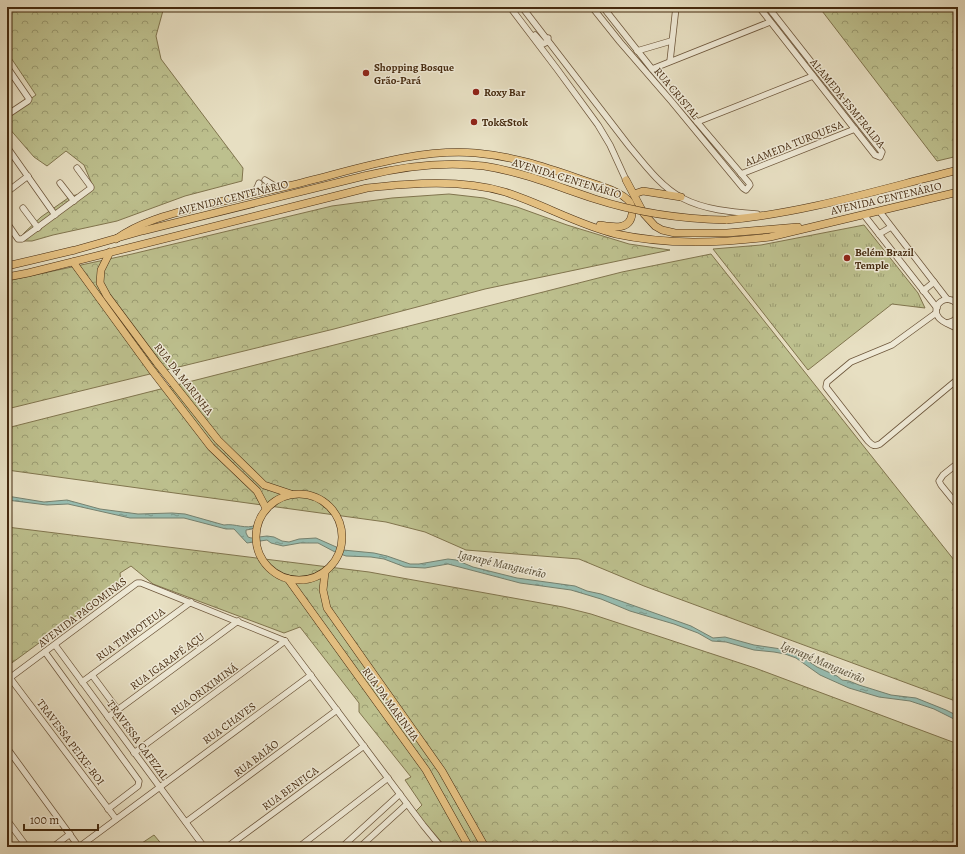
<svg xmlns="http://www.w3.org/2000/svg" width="965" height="854" viewBox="0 0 965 854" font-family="Alegreya,serif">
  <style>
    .grass { fill: url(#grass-tufts); stroke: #81754e }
    .forest { fill: url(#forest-crowns); stroke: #81754e }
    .park { fill: #bdc08e; stroke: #81754e }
    .water { fill: url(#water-ripples); stroke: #768270 }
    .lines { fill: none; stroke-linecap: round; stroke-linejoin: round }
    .minor-casing { stroke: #6e573c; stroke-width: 7 }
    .major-casing { stroke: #452a0f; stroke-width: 8 }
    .minor { stroke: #efead7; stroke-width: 5.5 }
    .major { stroke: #e4c081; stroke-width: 7 }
    .major-bridge-casing { stroke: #452a0f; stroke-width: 8; stroke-linecap: butt }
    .major-bridge { stroke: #e4c081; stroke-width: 7 }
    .poi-dot { fill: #8f2418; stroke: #efead7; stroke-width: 1.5 }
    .labels { text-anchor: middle; stroke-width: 3; stroke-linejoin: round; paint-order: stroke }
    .poi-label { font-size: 11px; font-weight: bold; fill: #452a0f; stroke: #efead7; text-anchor: start }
    .street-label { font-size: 11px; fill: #452a0f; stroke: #efead7 }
    .water-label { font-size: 12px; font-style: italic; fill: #5a4f38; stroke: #efead7 }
  </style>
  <defs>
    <pattern id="grass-tufts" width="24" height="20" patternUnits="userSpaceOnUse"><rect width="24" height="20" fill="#bdc08e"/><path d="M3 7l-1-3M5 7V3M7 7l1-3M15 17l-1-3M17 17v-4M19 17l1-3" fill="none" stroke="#9b9c72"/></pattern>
    <pattern id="forest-crowns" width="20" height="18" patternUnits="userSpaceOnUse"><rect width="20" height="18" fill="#bdc08e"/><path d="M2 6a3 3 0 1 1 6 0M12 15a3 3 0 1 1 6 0" fill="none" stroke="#9b9c72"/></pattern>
    <pattern id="water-ripples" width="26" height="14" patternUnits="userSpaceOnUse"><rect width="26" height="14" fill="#97bdb1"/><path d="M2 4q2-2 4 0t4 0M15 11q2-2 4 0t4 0" fill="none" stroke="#7d9a8e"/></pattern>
  </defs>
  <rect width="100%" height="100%" fill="#e7dfc2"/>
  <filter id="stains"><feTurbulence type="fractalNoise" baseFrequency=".005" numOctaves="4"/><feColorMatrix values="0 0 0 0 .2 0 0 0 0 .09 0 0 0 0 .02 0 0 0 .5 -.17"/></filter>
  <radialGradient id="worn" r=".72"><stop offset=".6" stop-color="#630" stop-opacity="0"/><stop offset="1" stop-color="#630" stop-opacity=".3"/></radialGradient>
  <path class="grass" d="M864,225l54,68 7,15 -33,-4 -84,66 -95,-121 48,-4z"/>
  <g class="forest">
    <path d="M9,7h112l5,4 1,-4h37l-8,29 5,23 82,109 -1,13 -57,15 -68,25 -64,14 -21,6h-12l4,-8 17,-16 30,-21 10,-2 11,-10 -8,-19 -18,-14 -19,15 -13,-9 -26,-30 -1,-12 29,-20 -29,-43v-43z"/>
    <path d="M819,7h139v149l-21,5z"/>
    <path d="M449,194l35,4 33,9 50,18 62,19 41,6 -185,39 -151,40 -327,80v-128l125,-27 200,-48 60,-8z"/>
    <path d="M711,254l247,311v137l-314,-116 -65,-27 -113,-9 -41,-18 -39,-10 -379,-52v-42l615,-156z"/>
    <path d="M7,527l362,45 194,35 28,7 164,54 203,76v103h-512l-31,-35 7,-7 -17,-25 6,-3 -52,-65v-9l-59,-76 -16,6 -131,-49 -22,-18 -11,7 1,10 -112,82 -2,-1z"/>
  </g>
  <path class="park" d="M154,835l10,12h-28z"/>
  <path class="water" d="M7,496l37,6 23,-2 33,9 38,5 34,-1 13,1 39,11c11,-2 22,5 32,0l-4,4 -6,1v3l2,4 3,1 16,-2 7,1 8,4 7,1 10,-3 17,-1 27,12 31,3 13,3 23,8h9l29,-5 8,1 17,7 44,11 58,8 12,5 14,3 90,32 22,12 12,-1 29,8 34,5 17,9 12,8 20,9 5,4 7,1 10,4 32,10 25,3 30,12 12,6v5l-24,-12 -24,-8 -31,-4 -30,-9 -29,-13 -24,-17 -11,-4 -11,-2 -20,-2 -28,-8 -14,-1 -14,-8 -24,-9 -44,-13 -29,-12 -30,-9 -51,-7 -72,-19 -23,4 -20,-1 -21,-8 -13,-2 -25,-1 -11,-4 -17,-9h-18l-17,3 -12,-3 -4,-3 -20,3 -13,-14h-8l-42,-11h-54l-62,-14 -21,1 -40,-5z"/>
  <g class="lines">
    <defs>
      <g id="minor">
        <path d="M510,7l47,62 41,56 12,20 16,35"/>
        <path d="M522,7l107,139c15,18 32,41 53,52 23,12 49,14 75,16"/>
        <path d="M592,7l28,35 52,60 71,86 3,2 4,-5 -1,-2 -97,-114 -49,-62"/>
        <path d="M759,7l116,148 5,2 2,-5 -114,-145"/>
        <path d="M535,35l8,9 4,-2 1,-4"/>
        <path d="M637,51l34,-10"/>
        <path d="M670,61l6,-54"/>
        <path d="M7,67l22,32 -1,2 -21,14"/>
        <path d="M652,69l118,-47"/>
        <path d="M697,122l116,-46"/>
        <path d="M7,147l48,68"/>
        <path d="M741,174l114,-45"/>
        <path d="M265,180l13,8"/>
        <path d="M60,183l14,18"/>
        <path d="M7,192l21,-16"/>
        <path d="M252,194l5,-6 2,-5"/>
        <path d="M23,208l15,20"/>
        <path d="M880,212l67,87"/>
        <path d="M864,215l73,93"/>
        <path d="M7,223l11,16h4l69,-51v-1l-14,-19"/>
        <path d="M879,234l12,-7"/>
        <path d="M923,291l11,-9"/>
        <path d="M954,301l4,-6"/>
        <path d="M958,305c-11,-14 -29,1 -19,13 4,5 13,7 19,11"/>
        <path d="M936,313l-44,32 -41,17 -24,20 -1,5 42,54c4,4 6,6 12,3l78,-65"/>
        <path d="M947,323l6,-2 5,-4"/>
        <path d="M958,463l-15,12 -4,6 2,4 17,21"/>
        <path d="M285,641l138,184 18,22"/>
        <path d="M55,645l149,202"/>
        <path d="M45,652l94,129 -1,5 -30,23"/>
        <path d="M92,675l26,35"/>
        <path d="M10,678l106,141"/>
        <path d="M7,680l130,-97h4l144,58"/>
        <path d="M82,682l109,-80"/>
        <path d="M108,717l130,-96"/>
        <path d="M7,748l72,99"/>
        <path d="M134,753l151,-112"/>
        <path d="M7,820l20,27"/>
        <path d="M186,822l151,-112"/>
        <path d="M53,847l17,-13"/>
        <path d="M79,847l232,-172"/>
        <path d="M227,847l137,-101"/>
        <path d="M299,847l89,-69"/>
        <path d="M342,847l58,-53"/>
        <path d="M360,847l47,-43"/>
      </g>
      <g id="major">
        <path d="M626,180l18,34 11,12 7,4 13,3h52l71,-6"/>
        <path d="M634,194l9,-3 38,6"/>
        <path d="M726,220c80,-7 155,-31 232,-50"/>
        <path d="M116,239c26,-19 59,-26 90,-34 27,-6 55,-13 82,-19 61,-14 125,-38 188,-33 46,4 82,19 125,33 9,3 20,7 27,14 3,3 5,9 4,14 -2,17 -20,13 -32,11"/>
        <path d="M110,252l-9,18 -1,13 7,13 50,67 61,77 46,45 27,9"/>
        <path d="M73,262l78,107 60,78 46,44 9,17"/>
        <path d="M7,266l68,-16 67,-19 222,-55"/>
        <path d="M7,277l21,-4 339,-85c44,-5 95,-9 138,4 38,12 73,33 111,42 51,11 102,9 154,3l188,-45"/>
        <circle cx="299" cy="537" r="43"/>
        <path d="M325,572l-2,18 4,18 115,163 43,76"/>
        <path d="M288,579l138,191 43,77"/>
      </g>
    </defs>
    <use href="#minor" class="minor-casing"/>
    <use href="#major" class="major-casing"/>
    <use href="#minor" class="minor"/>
    <use href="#major" class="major"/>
    <defs>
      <path id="major-bridge" d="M364,176c40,-10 79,-15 120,-10 39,6 74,21 111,33 43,14 86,20 131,21"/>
    </defs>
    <use href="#major-bridge" class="major-bridge-casing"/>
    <use href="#major-bridge" class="major-bridge"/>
  </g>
  <g class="poi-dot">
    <circle cx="366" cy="73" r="4"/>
    <circle cx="476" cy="92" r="4"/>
    <circle cx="474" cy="122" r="4"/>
    <circle cx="847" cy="258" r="4"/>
  </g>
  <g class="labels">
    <g class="poi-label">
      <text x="374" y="71">Shopping Bosque<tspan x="374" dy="13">Grão-Pará</tspan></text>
      <text x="484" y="96">Roxy Bar</text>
      <text x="482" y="126">Tok&amp;Stok</text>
      <text x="855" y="256">Belém Brazil<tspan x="855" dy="13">Temple</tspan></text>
    </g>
    <g class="street-label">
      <text transform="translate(677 93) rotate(50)" y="4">RUA CRISTAL</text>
      <text transform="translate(848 103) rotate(51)" y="4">ALAMEDA ESMERALDA</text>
      <text transform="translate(794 143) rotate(-22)" y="4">ALAMEDA TURQUESA</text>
      <text transform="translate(567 178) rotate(17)" y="4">AVENIDA CENTENÁRIO</text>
      <text transform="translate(233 197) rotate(-14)" y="4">AVENIDA CENTENÁRIO</text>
      <text transform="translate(886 198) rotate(-13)" y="4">AVENIDA CENTENÁRIO</text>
      <text transform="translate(184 379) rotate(52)" y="4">RUA DA MARINHA</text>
      <text transform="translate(82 612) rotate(-37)" y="4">AVENIDA PAGOMINAS</text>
      <text transform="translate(130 634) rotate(-36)" y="4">RUA TIMBOTEUA</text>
      <text transform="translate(167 661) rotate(-36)" y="4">RUA IGARAPÉ AÇU</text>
      <text transform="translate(204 689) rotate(-36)" y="4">RUA ORIXIMINÁ</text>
      <text transform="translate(391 704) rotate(54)" y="4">RUA DA MARINHA</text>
      <text transform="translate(229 723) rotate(-36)" y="4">RUA CHAVES</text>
      <text transform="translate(138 740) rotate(54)" y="4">TRAVESSA CAFEZAL</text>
      <text transform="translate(71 742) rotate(53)" y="4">TRAVESSA PEIXE-BOI</text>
      <text transform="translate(256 758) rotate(-37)" y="4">RUA BAIÃO</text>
      <text transform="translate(290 788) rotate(-36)" y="4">RUA BENFICA</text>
    </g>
    <g class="water-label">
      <text transform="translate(502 564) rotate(13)" y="4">Igarapé Mangueirão</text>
      <text transform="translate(823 662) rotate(23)" y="4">Igarapé Mangueirão</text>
    </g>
  </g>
  <rect width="965" height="854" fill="none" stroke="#e7dfc2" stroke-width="24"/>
  <rect x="8" y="8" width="949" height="838" fill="none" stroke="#452a0f" stroke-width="2"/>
  <rect x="12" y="12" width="941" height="830" fill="none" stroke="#452a0f"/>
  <path d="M24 824v6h74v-6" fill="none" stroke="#452a0f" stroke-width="2"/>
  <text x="30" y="824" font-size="12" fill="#452a0f" stroke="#efead7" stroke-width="3" paint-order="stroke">100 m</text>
  <rect width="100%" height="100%" filter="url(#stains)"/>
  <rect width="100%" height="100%" fill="url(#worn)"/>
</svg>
